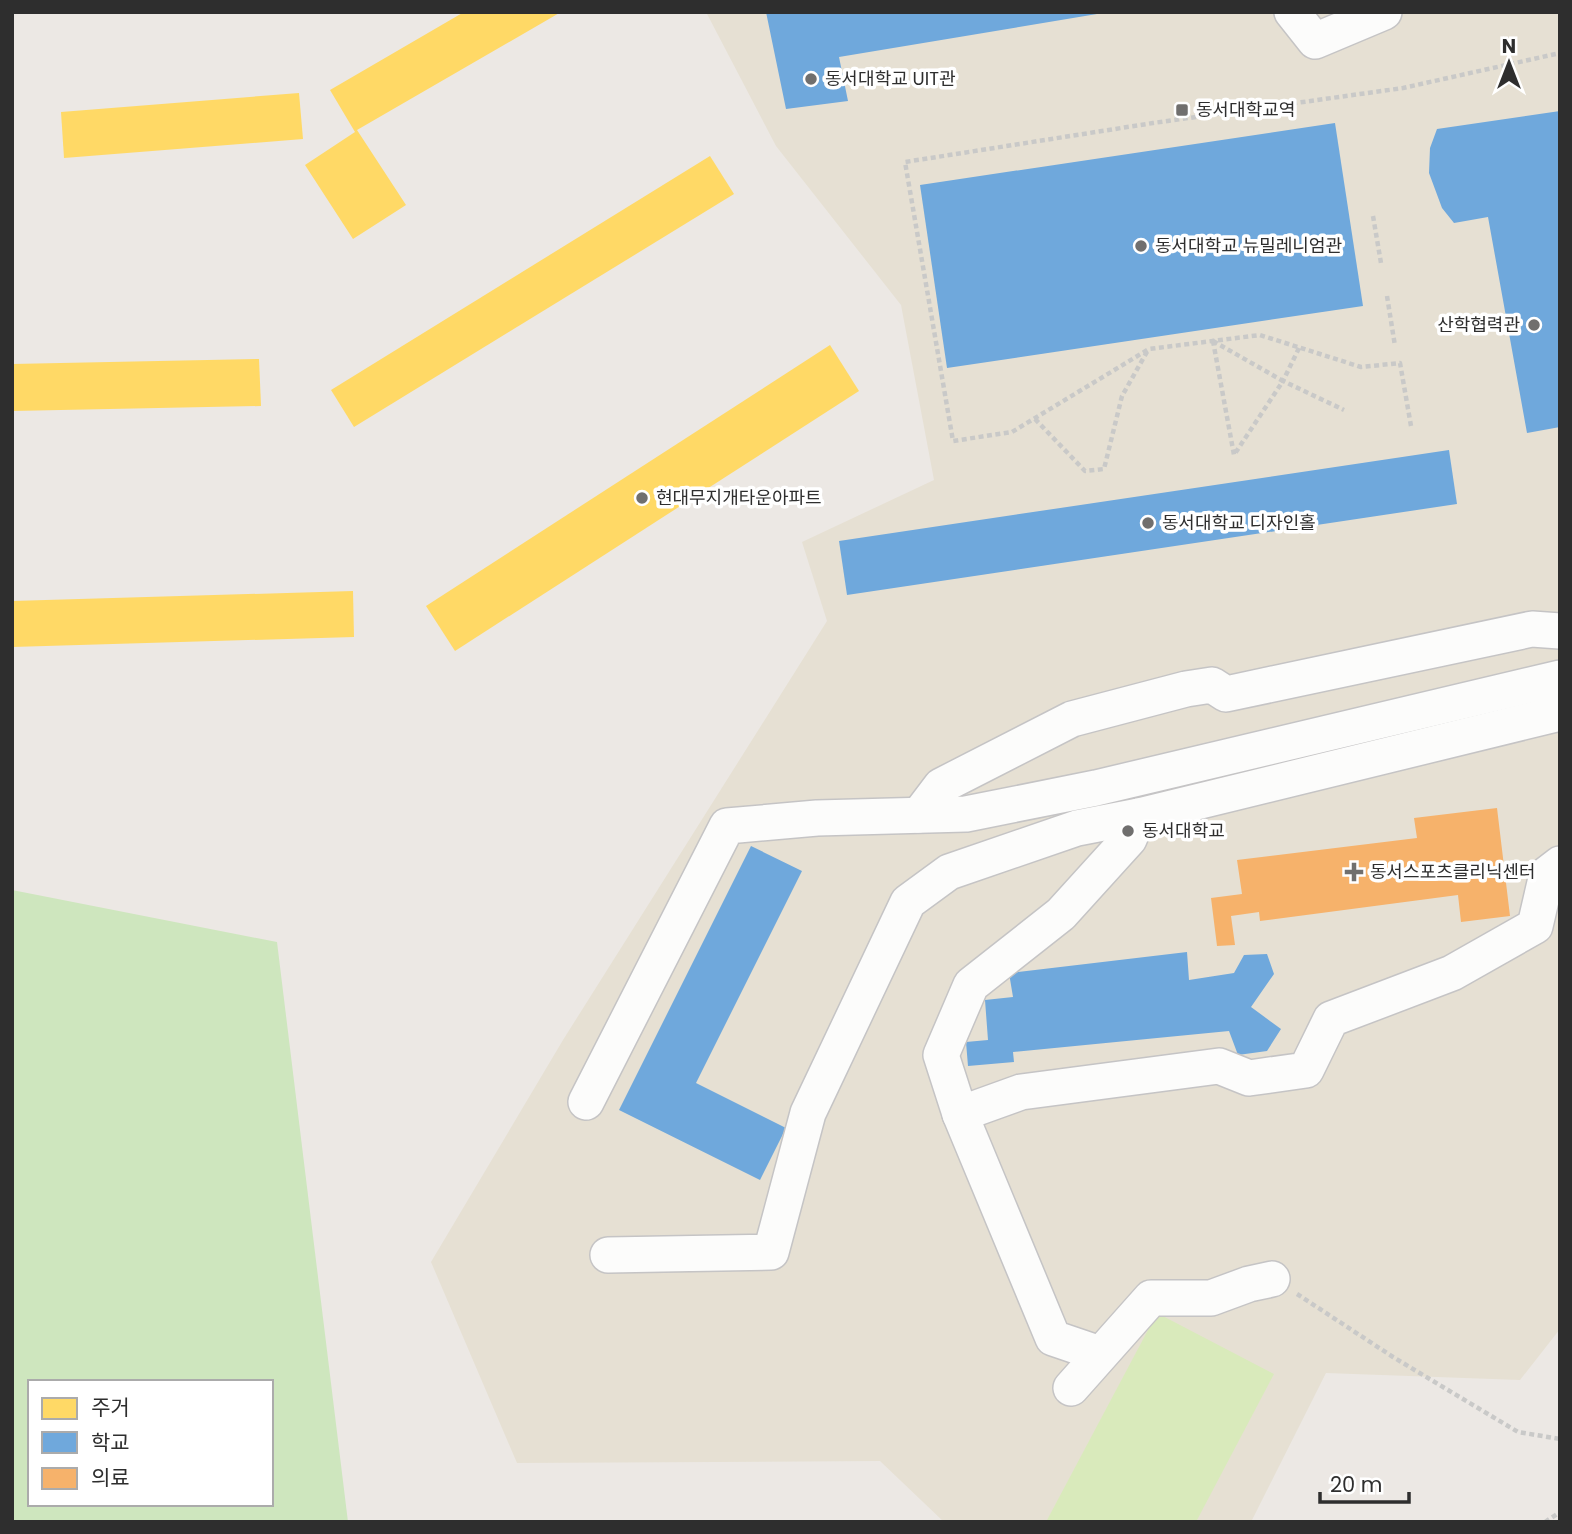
<svg xmlns="http://www.w3.org/2000/svg" width="1572" height="1534" viewBox="0 0 1572 1534" font-family="Poppins,'Noto Sans KR',sans-serif">
  <style>
    .education { fill: #e6e0d3 }
    .green { fill: #cee6be; fill-rule: evenodd }
    .pitch { fill: #d9eabb }
    .homes { fill: #ffd966 }
    .schools { fill: #6fa8dc }
    .health { fill: #f6b26b }
    .lines { fill: none; stroke-linecap: round; stroke-linejoin: round }
    .minor-casing { stroke: #c5c4c5; stroke-width: 38 }
    .path { stroke: #c9c9c8; stroke-width: 4.5; stroke-dasharray: 5 3.5; stroke-linecap: butt }
    .minor { stroke: #fcfcfb; stroke-width: 35 }
    .poi-dot { fill: #706f6e; stroke: #fff; stroke-width: 2.5 }
    .labels { text-anchor: middle; stroke-width: 7; stroke-linejoin: round; paint-order: stroke }
    .poi-label { font-size: 18px; fill: #2e2e2e; stroke: #fff; text-anchor: start }
  </style>
  <rect width="100%" height="100%" fill="#ece8e4"/>
  <path class="education" d="M706,12h854v1317l-40,51 -194,-7 -75,149h-307l-64,-61 -363,2 -86,-201 132,-222 264,-419 -25,-79 132,-62 -33,-175 -125,-159z"/>
  <path class="green" d="M12,890l265,52 71,580h-336zM30,1382h241v122h-241z"/>
  <path class="pitch" d="M1157,1313l117,61 -78,148h-150z"/>
  <g class="homes">
    <path d="M464,12h97l-204,118 49,75 -53,34 -48,-74 50,-33 -25,-42z"/>
    <path d="M299,93l4,46 -239,19 -3,-46z"/>
    <path d="M710,156l24,38 -380,233 -23,-37z"/>
    <path d="M830,345l29,46 -404,260 -29,-45z"/>
    <path d="M259,359l2,47 -249,5v-47z"/>
    <path d="M353,591l1,46 -342,10v-46z"/>
  </g>
  <g class="schools">
    <path d="M766,12h330l1,2 -258,43 9,44 -62,8z"/>
    <path d="M1560,111v316l-33,6 -39,-216 -34,6 -12,-15 -13,-35 1,-25 7,-19z"/>
    <path d="M1335,123l28,183 -416,62 -27,-183z"/>
    <path d="M1449,450l8,54 -610,91 -8,-54z"/>
    <path d="M751,846l51,25 -106,212 90,45 -26,52 -141,-70z"/>
    <path d="M1187,952l2,28 45,-7 10,-18 23,-1 7,20 -23,33 30,22 -14,22 -29,4 -9,-24 -216,21 1,10 -46,4 -2,-24 22,-2 -3,-40 28,-3 -4,-24z"/>
  </g>
  <path class="health" d="M1497,808l13,108 -49,6 -3,-27 -198,26 -1,-9 -28,4 4,29 -18,1 -6,-48 31,-4 -5,-34 180,-22 -3,-20z"/>
  <g class="lines">
    <defs>
      <g id="minor">
        <path d="M1292,12l23,29 69,-29"/>
        <path d="M919,815l22,-29 131,-67 114,-30 26,-4 14,9 306,-65 28,2"/>
        <path d="M586,1102l141,-276 90,-8 149,-4 130,-26 464,-110"/>
        <path d="M960,1114l61,-22 198,-26 30,12 57,-8 25,-51 121,-46 83,-47 12,-52 13,-10"/>
        <path d="M608,1255l163,-3 37,-139 100,-211 41,-30 128,-44 62,-12 421,-103"/>
        <path d="M1100,1354l-47,-16 -93,-224 -19,-59 30,-70 90,-71 68,-75 10,-23"/>
        <path d="M1071,1388l80,-90h60l38,-14 23,-5"/>
      </g>
    </defs>
    <use href="#minor" class="minor-casing"/>
    <g class="path">
      <path d="M1373,216l8,47"/>
      <path d="M1387,296l8,50"/>
      <path d="M1213,341l70,40 -49,74z"/>
      <path d="M1299,348l-16,33 61,29"/>
      <path d="M1035,419l50,52 19,-2 18,-73 26,-46"/>
      <path d="M1411,426l-11,-63 -39,4 -101,-32 -111,14 -137,83 -59,9 -48,-279 248,-39 250,-35 157,-35"/>
      <path d="M1297,1294l96,63 125,75 42,7"/>
      <path d="M1545,1522l15,-10"/>
    </g>
    <use href="#minor" class="minor"/>
  </g>
  <g class="poi-dot">
    <circle cx="811" cy="79" r="7"/>
    <rect x="1175" y="103" width="14" height="14" rx="3.5"/>
    <circle cx="1141" cy="246" r="7"/>
    <circle cx="1534" cy="325" r="7"/>
    <circle cx="642" cy="498" r="7"/>
    <circle cx="1148" cy="523" r="7"/>
    <circle cx="1128" cy="831" r="7"/>
    <path d="M1350.5 861.5h7v7h7v7h-7v7h-7v-7h-7v-7h7z"/>
  </g>
  <g class="labels">
    <g class="poi-label">
      <text x="825" y="85">동서대학교 UIT관</text>
      <text x="1196" y="116">동서대학교역</text>
      <text x="1155" y="252">동서대학교 뉴밀레니엄관</text>
      <text x="1520" y="331" text-anchor="end">산학협력관</text>
      <text x="656" y="504">현대무지개타운아파트</text>
      <text x="1162" y="529">동서대학교 디자인홀</text>
      <text x="1142" y="837">동서대학교</text>
      <text x="1370" y="878">동서스포츠클리닉센터</text>
    </g>
  </g>
  <rect width="1572" height="1534" fill="none" stroke="#2e2e2e" stroke-width="28"/>
  <rect x="28" y="1380" width="245" height="126" fill="#ffffff" stroke="#ababab" stroke-width="2"/>
  <rect x="42" y="1398" width="35" height="21" fill="#ffd966" stroke="#ababab" stroke-width="2"/>
  <text x="91" y="1415" font-size="21" fill="#2e2e2e">주거</text>
  <rect x="42" y="1432" width="35" height="21" fill="#6fa8dc" stroke="#ababab" stroke-width="2"/>
  <text x="91" y="1450" font-size="21" fill="#2e2e2e">학교</text>
  <rect x="42" y="1468" width="35" height="21" fill="#f6b26b" stroke="#ababab" stroke-width="2"/>
  <text x="91" y="1485" font-size="21" fill="#2e2e2e">의료</text>
  <g transform="translate(1509 63)" stroke="#ffffff" stroke-width="5" paint-order="stroke">
  <path d="M0-5L12 26L0 18L-12 26Z" fill="#2e2e2e"/>
  <text y="-10" font-size="19" font-weight="bold" text-anchor="middle" fill="#2e2e2e">N</text>
  </g>
  <path d="M1320 1492v10h89v-10" fill="none" stroke="#2e2e2e" stroke-width="3.5"/>
  <text x="1330" y="1492" font-size="21" fill="#2e2e2e" stroke="#ffffff" stroke-width="5" paint-order="stroke">20 m</text>
</svg>
